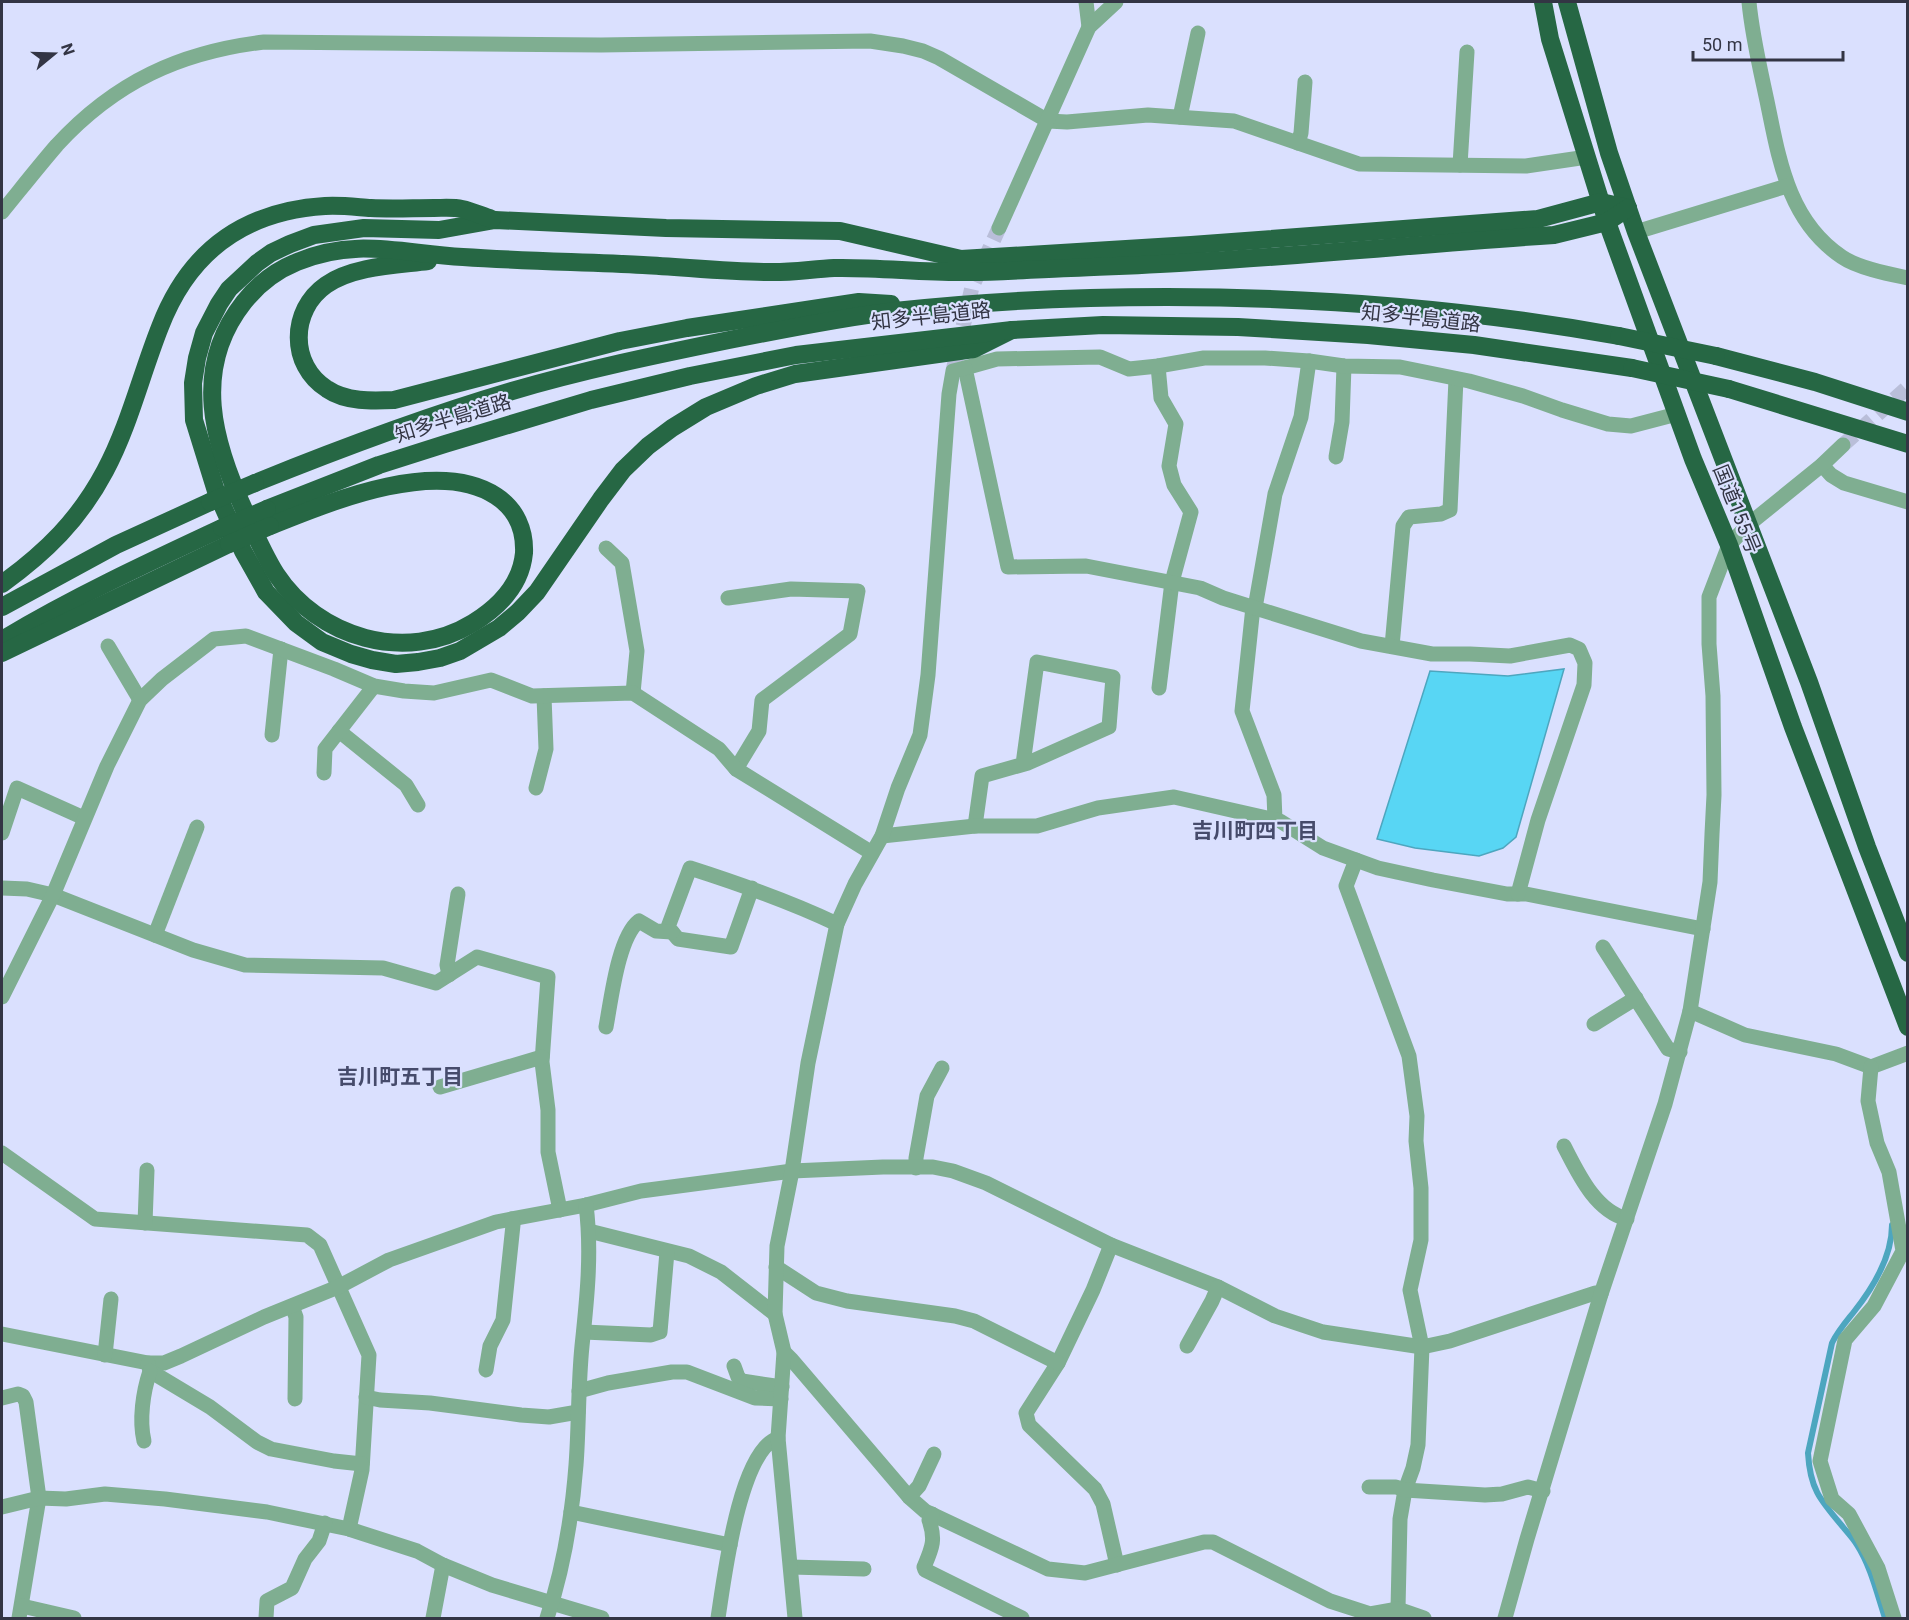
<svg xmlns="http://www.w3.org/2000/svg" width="1909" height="1620" viewBox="0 0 1909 1620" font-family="Roboto,'Noto Sans JP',sans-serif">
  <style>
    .water { fill: #58d6f4; stroke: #4da6bf; stroke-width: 1.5 }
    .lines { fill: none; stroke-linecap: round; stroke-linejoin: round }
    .stream { stroke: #4da6bf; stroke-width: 6 }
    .minor-tunnel { stroke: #b9bed9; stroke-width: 15; stroke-dasharray: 15 8; stroke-linecap: butt }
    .minor { stroke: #7fae91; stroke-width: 15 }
    .highway { stroke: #266744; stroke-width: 18 }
    .highway-bridge { stroke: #266744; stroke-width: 18 }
    .labels { text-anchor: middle; stroke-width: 4.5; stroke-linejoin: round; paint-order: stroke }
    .street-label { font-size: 20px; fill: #333544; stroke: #dae0fe }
    .neighbourhood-label { font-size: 21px; font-weight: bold; fill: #464b6b; stroke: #dae0fe }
  </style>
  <rect width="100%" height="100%" fill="#dae0fe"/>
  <path class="water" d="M1564,669l-48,168 -13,11 -24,8 -64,-8 -38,-9 53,-168 78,5z"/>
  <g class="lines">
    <path class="stream" d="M1885,1618c-8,-24 -14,-51 -28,-73 -4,-7 -10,-13 -14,-18 -23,-27 -33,-38 -35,-74l24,-110c6,-12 13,-20 21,-30 20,-25 39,-57 39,-88"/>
    <g class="minor-tunnel">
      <path d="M953,371l19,-84 27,-59"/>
      <path d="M1843,445l65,-58"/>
    </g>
    <g class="minor">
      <path d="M1086,2l3,25"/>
      <path d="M1749,2c3,33 11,66 18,99 12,58 21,120 75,156 16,11 47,17 66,21"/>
      <path d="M1180,117l18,-84"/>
      <path d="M1298,143l3,-10 4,-51"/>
      <path d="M1460,165l7,-113"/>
      <path d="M2,212c18,-22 36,-45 55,-67 58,-63 123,-93 207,-103l337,3 269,-4 33,5 20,5 16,7 109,63 19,1 81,-7 86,6 125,43 167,2 61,-9"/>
      <path d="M999,228l90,-201 27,-25"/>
      <path d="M1636,232l151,-46"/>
      <path d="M1158,366l3,32 15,26 -7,42 5,19 17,27 -19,70 -13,106"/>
      <path d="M1336,457l6,-35 2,-56"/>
      <path d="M1822,465l9,10 13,8 64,19"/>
      <path d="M606,548l16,15 15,88 -4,42"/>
      <path d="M728,598l63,-9 67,2 -8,43 -88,66 -3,31 -23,38"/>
      <path d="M1253,607l-11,104 32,84 1,25"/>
      <path d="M1255,608l20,-114 26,-77 8,-56"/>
      <path d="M108,646l32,54"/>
      <path d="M1392,646l11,-120 6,-9 32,-3 9,-4 6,-131"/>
      <path d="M339,731l67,54 12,20"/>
      <path d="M272,735l9,-86"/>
      <path d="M324,773l1,-24 49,-63"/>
      <path d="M536,788l10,-39 -2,-53"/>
      <path d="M975,826l7,-50 46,-13 81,-36 4,-50 -76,-15 -14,102"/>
      <path d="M2,833l15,-45 67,30"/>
      <path d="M882,836l93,-10h62l61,-18 76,-11 106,24 43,27 55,20 55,12 74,14h19l177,35"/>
      <path d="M1356,860l-10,26 63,170 8,60 -1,25 5,47v52l-11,50 12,57 -4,98 -5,23 -8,22 -5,29 -2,90"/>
      <path d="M2,888l25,1 26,6 140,55 52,15 138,3 53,15 41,-26 71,20 -6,85 6,48v42l12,58"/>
      <path d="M752,888l-21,59 -53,-8 -10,-12 22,-59c50,16 99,33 147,56"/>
      <path d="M1518,894l20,-74 46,-135 1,-22 -6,-14 -9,-4 -60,11 -40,-2h-38l-71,-13 -138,-43 -23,-10 -114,-22 -78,1 -43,-199 32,-9 103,-2 29,12 29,-3 46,-8h61l44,3 35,5 56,1 69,14 54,15 39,14 46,14 23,2 46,-12"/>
      <path d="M155,935l42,-108"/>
      <path d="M1603,947l65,102 12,3"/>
      <path d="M449,975l-2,-10 11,-71"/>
      <path d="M2,997l51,-102 54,-129 33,-66 22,-21 52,-40 32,-3 88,33 40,17 30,5 30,2 57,-13 41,16 101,-3 86,56 17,20 136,84"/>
      <path d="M1690,1011l55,24 91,19 35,13 37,-14"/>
      <path d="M1594,1024l42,-26"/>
      <path d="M606,1027c5,-26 12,-90 33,-106l17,10 16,1"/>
      <path d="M1871,1067l-3,34 9,42 12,29 14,79 -29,55 -29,34 -25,121 12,38 17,15 29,54 16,50"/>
      <path d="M440,1087l102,-30"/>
      <path d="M1564,1146c14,27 31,65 63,73"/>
      <path d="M2,1153l93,66 212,16 13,10 49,110 -7,115 -13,59"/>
      <path d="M916,1168v-10l11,-62 15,-28"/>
      <path d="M145,1223l2,-53"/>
      <path d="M589,1231l100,25 32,16 54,42"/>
      <path d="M1111,1245l-18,45 -35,73 -32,50 3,12 66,64 8,15 14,61"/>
      <path d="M776,1267l40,26 31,8 108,15 19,5 84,42"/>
      <path d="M292,1306l4,11 -1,82"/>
      <path d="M584,1332l67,3 9,-3 7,-80"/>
      <path d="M2,1334l146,29h16l17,-7 83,-39 74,-30 51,-27 107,-38 90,-17 55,-14 151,-20 91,-4h50l20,4 33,12 125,62 107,42 57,29 48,16 99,15 28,-6 145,-48 6,1"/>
      <path d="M1187,1346l25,-45 6,-14"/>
      <path d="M784,1352l8,8 117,137 16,14 123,58 37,4 119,-31h9l117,59 40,13 28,-5 26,9"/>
      <path d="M105,1355l6,-56"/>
      <path d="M148,1363l2,8 60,36 47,35 14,7 63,12 28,3"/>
      <path d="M734,1366l4,11 4,4 40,6"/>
      <path d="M486,1370l4,-24 13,-26 10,-95 -1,-6"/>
      <path d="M579,1391l29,-8 64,-11h15l68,26 26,1"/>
      <path d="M366,1397l14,3 50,3 91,12 28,2 29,-5"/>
      <path d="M2,1398l16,-4 5,2 3,6 13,96 -20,120"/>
      <path d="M144,1441c-5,-21 -1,-49 6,-70"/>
      <path d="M1369,1487h27l9,3 80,5 17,-1 26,-7 15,4"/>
      <path d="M909,1497l10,-11 15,-32"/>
      <path d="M2,1507l37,-9 27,1 39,-5 60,5 102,13 82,17 68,22 26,14 49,20 110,33"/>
      <path d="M571,1512l159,33"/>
      <path d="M932,1514l-3,6c7,20 3,28 -5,47l1,3 97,48"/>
      <path d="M791,1567l73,2"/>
      <path d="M22,1606l52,12"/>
      <path d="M266,1618l1,-17 25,-13 13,-29 14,-18 6,-18"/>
      <path d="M433,1618l10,-53"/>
      <path d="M547,1618c16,-48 25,-101 29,-153 3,-39 2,-79 6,-119 5,-47 10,-94 4,-141"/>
      <path d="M718,1618c6,-38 21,-167 60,-180"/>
      <path d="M795,1618l-17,-180 6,-86 -9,-38 2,-68 15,-75 16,-108 29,-139 18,-40 27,-48 16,-48 22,-53 8,-60 21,-281 4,-23 12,-3"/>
      <path d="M1505,1618l22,-79 74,-245 64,-190 25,-93 20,-129 2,-48 2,-39 -1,-99 -4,-52v-47l20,-52 19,-20 74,-60 21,-20"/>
    </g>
    <g class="highway">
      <path d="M1543,2l7,37 57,183 86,237 36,86 64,182 115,300"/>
      <path d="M1567,2l42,151 27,79 173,450 58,165 41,106"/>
      <path d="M428,261c-31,4 -75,5 -102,24 -36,25 -37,80 1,104 19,13 45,12 67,11l226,-59 67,-13 172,-26 32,2"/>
      <path d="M1012,330l-38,19 -179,25 -39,12 -50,21 -34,21 -24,18 -25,24 -22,29 -64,93 -19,20 -19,16 -39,23 -20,7 -22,4 -22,2 -24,-4 -21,-6 -29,-12 -26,-19 -30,-31 -23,-41 -27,-60 -22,-71 -1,-37 4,-25 7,-25 15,-29 10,-15 28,-26 14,-10 19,-9 24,-9 50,-7 75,2 56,-10 171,8 174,3 121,28 230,-14 347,-26 63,-17 27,6"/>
      <path d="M1716,356l99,26 93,30"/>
      <path d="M1729,389l179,55"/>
      <path d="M255,483c84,-34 169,-66 257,-92 71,-21 144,-36 217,-51 55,-11 110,-22 166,-29 90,-10 181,-14 272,-14 151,0 303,12 452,39"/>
      <path d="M267,509l112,-44 66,-21 146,-44 99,-24 106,-21 216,-25 91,-5 135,2 130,8 106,10 158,23"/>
      <path d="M270,526c60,-24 167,-69 226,-30 20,13 29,34 28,57 -3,32 -25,54 -51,70 -67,41 -155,15 -197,-49 -12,-19 -21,-40 -30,-60 -33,-71 -55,-145 -2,-212 15,-19 31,-31 53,-40 59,-25 106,-8 166,-5 60,4 120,5 180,8 41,2 83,7 124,7 22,1 45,-3 67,-4 45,-1 90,5 135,4 34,0 68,-3 102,-4 41,-2 82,-3 123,-6 120,-7 240,-19 360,-27l53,-13 21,-14"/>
      <path d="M2,584c44,-32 77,-64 103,-113 24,-45 36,-96 55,-144 29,-76 84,-116 165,-121 15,-1 31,1 46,2 21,1 42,0 63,0 9,0 19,-1 28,1 10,2 20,7 30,10"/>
      <path d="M2,607l114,-62 94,-43"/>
      <path d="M2,640c70,-42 145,-77 220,-112"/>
      <path d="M2,653l227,-109"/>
    </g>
    <g class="highway-bridge">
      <path d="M1619,336l97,20"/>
      <path d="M1632,368l97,21"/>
      <path d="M210,502l45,-19"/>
      <path d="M222,528l45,-19"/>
      <path d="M229,544l41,-18"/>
    </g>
  </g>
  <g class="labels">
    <g class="street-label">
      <text transform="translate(931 316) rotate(-6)" y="7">知多半島道路</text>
      <text transform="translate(1421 318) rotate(6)" y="7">知多半島道路</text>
      <text transform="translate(453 418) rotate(-17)" y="7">知多半島道路</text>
      <text transform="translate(1737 509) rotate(68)" y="7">国道155号</text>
    </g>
    <g class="neighbourhood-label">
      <text x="1255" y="838">吉川町四丁目</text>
      <text x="400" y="1084">吉川町五丁目</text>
    </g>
  </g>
  <rect width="1909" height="1620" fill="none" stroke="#333544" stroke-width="6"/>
  <g transform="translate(54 54) rotate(71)" stroke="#dae0fe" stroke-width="4.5" paint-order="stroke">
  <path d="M0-4.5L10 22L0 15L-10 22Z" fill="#333544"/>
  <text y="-9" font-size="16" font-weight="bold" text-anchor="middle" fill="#333544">N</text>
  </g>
  <path d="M1693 51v9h150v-9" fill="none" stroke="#333544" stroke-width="3"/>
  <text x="1702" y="51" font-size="18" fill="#333544" stroke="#dae0fe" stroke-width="4.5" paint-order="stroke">50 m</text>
</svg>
